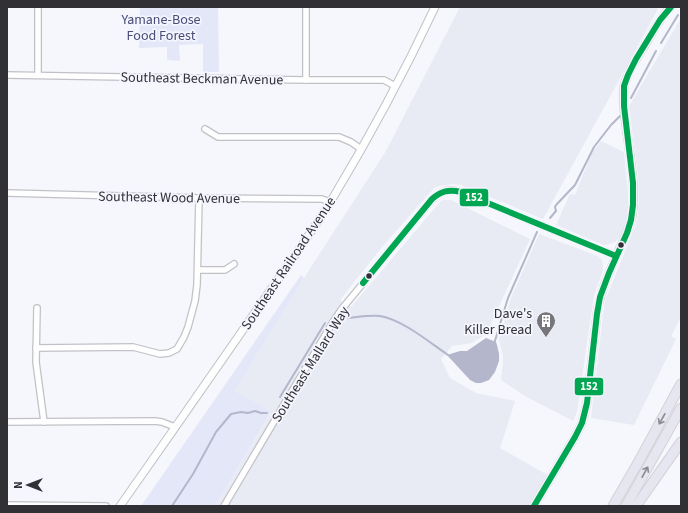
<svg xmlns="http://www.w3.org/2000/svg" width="688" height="513" viewBox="0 0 688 513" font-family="'Source Sans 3',sans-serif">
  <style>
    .built { fill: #e8eaf4 }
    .green { fill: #e4e7f8 }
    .water { fill: #b4b6cb }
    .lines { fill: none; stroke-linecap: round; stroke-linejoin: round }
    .stream { stroke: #b4b6cb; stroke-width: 2 }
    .minor-casing { stroke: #c1c2c6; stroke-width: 8 }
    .tertiary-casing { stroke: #c1c2c6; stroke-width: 9 }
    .trunk-casing { stroke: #d3d3d6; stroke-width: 11 }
    .minor { stroke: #fefeff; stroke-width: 5.5 }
    .tertiary { stroke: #fefeff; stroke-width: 7 }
    .trunk { stroke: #e5e6f0; stroke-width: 9 }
    .bus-1-casing { stroke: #f4f5fe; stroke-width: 9 }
    .bus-1 { stroke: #00a651; stroke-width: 6 }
    .oneway { stroke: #8b8c92 }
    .bus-dot { fill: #313135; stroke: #f4f5fe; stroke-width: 1.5 }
    .labels { text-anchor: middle; stroke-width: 3.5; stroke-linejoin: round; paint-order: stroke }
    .park-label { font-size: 14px; fill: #494c77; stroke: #f4f5fe }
    .street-label { font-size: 14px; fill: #313135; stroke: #f4f5fe }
    .poi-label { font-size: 14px; fill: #313135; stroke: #f4f5fe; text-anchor: end }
    .line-badge { stroke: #f4f5fe; stroke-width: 1.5 }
    .badge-label { font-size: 11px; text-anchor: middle; font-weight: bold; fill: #fff }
  </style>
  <rect width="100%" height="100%" fill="#f6f7fc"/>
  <g class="built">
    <path d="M460,7h199l-116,212 -82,-34 -8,-1 -14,2 -5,2 -52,59 -42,53 11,7 89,-105 3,-2h8l79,39 -40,87 -6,9 -12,8 -20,3 -11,13 9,19 26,15 39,8 -15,47 49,28 -20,30h-314l56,-93 -36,-22 69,-113 82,-127z"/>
    <path d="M681,18v299l-10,19 5,3 -42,86 -43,-7 13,-111 1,-6 31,-77 2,-9 1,-19 -1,-20 -9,-70z"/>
    <path d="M601,141l23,11 4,43v13l-1,12 -5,12 -3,6 -4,4 -5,2 -6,1 -48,-20 14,-31 5,1 17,-42z"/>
    <path d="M539,234l59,22 4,4 1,6v5l-9,24 -17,117 -4,9 -48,-25 -24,-16 2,-17v-7l-4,-17 12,-41z"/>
  </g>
  <g class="green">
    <path d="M140,7h78l1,65h-16v-28l-24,1 1,16 -13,-1v-13l-28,1z"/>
    <path d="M301,275l3,3 -69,113 36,21 -56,94h-74z"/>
  </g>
  <path class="water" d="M486,338l10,4 1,3 2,9v7l-4,11 -6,8 -8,3h-5l-6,-3 -23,-25 13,-4h7z"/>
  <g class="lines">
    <g class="stream">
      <path d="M661,43l17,-28"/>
      <path d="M631,98l25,-47"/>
      <path d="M550,218l6,-7 -1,-4 1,-2 19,-20 19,-38 17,-22 9,-9"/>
      <path d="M348,318c10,-1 22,-3 32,-2 23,4 49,26 68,39"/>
      <path d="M494,344l14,-46 29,-66"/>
      <path d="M280,397l45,-74"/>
      <path d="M172,506l21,-32 23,-42 15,-18 10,-2 7,1 7,-2 6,2h6"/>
    </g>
    <defs>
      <g id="minor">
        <path d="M7,75l299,5h78l11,6"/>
        <path d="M38,75v-68"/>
        <path d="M306,80v-73"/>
        <path d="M205,129l13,8h121l12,5 10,7"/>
        <path d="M7,193l192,5 123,1 8,3"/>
        <path d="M198,270h27l9,-6"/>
        <path d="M37,308l-1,54 8,60"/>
        <path d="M36,348l97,-1 27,7 9,-1 8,-4 7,-12 4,-10 7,-26 2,-16 2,-87"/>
        <path d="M7,422l148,-1 7,1 13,5"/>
        <path d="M7,505l99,1"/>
        <path d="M224,506l109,-184 8,-12 88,-107c10,-11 17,-16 32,-11l155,64"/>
      </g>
      <g id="tertiary">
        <path d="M120,506c48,-68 96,-137 143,-205 23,-33 47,-66 68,-100 38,-63 73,-128 104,-194"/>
        <path d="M534,506l41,-69 7,-14 5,-20 10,-89c3,-23 13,-43 22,-64 5,-11 11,-22 13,-34 5,-27 -3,-63 -6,-91 -2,-13 -4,-26 -2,-39 4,-15 13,-29 21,-41 8,-13 15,-28 26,-38"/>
      </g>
      <g id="trunk">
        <path d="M613,506l26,-45 42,-77"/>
        <path d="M626,506l55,-98"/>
        <path d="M636,506l45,-64"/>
      </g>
    </defs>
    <use href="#minor" class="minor-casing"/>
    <use href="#tertiary" class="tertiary-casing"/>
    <use href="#trunk" class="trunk-casing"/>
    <use href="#minor" class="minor"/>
    <use href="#tertiary" class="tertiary"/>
    <use href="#trunk" class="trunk"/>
    <defs>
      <g id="bus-1">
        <path d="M363,283l69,-84c9,-8 17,-10 29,-7l155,64"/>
        <path d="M534,506l41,-69 7,-14 5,-20 10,-89 3,-17 9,-24 18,-40 4,-13 2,-15v-22l-9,-77v-20l4,-11 8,-16 24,-39 11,-13"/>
      </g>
    </defs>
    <use href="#bus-1" class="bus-1-casing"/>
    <use href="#bus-1" class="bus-1"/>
  </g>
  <defs><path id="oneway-shaft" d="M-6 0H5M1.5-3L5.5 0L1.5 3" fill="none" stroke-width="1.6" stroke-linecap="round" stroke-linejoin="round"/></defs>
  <g class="oneway">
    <use href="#oneway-shaft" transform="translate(662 419) rotate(119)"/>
    <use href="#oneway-shaft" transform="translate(645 472) rotate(-61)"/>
  </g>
  <defs>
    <symbol id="building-pin" viewBox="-11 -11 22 30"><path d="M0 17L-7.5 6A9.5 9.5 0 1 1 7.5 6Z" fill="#76767b" stroke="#f4f5fe"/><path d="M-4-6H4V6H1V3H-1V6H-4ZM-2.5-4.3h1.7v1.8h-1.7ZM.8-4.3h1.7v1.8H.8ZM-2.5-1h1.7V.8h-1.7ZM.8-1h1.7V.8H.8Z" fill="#fff"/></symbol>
  </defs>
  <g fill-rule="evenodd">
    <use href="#building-pin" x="535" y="310" width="22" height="30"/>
  </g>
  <g class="bus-dot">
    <circle cx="621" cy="245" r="3.5"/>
    <circle cx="369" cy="276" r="3.5"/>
  </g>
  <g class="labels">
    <g class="park-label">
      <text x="161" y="24">Yamane-Bose<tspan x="161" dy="16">Food Forest</tspan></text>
    </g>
    <g class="street-label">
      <text transform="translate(202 78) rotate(1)" y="5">Southeast Beckman Avenue</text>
      <text transform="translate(169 197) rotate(1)" y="5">Southeast Wood Avenue</text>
      <text transform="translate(288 263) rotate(-56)" y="5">Southeast Railroad Avenue</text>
      <text transform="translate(310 364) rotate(-58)" y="5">Southeast Mallard Way</text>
    </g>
    <g class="poi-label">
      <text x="532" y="318">Dave's<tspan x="532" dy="16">Killer Bread</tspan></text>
    </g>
  </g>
  <g class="line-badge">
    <rect x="459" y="188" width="30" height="19" rx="4" fill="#00a651"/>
    <rect x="574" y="377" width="30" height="19" rx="4" fill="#00a651"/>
  </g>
  <g class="badge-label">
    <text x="474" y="201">152</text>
    <text x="589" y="390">152</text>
  </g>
  <rect width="688" height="513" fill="none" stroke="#313135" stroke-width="16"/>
  <g transform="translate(28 485) rotate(270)" stroke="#f4f5fe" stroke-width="3" paint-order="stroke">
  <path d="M0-3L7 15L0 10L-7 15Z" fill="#313135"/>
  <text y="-6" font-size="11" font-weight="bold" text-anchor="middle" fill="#313135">N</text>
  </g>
</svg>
